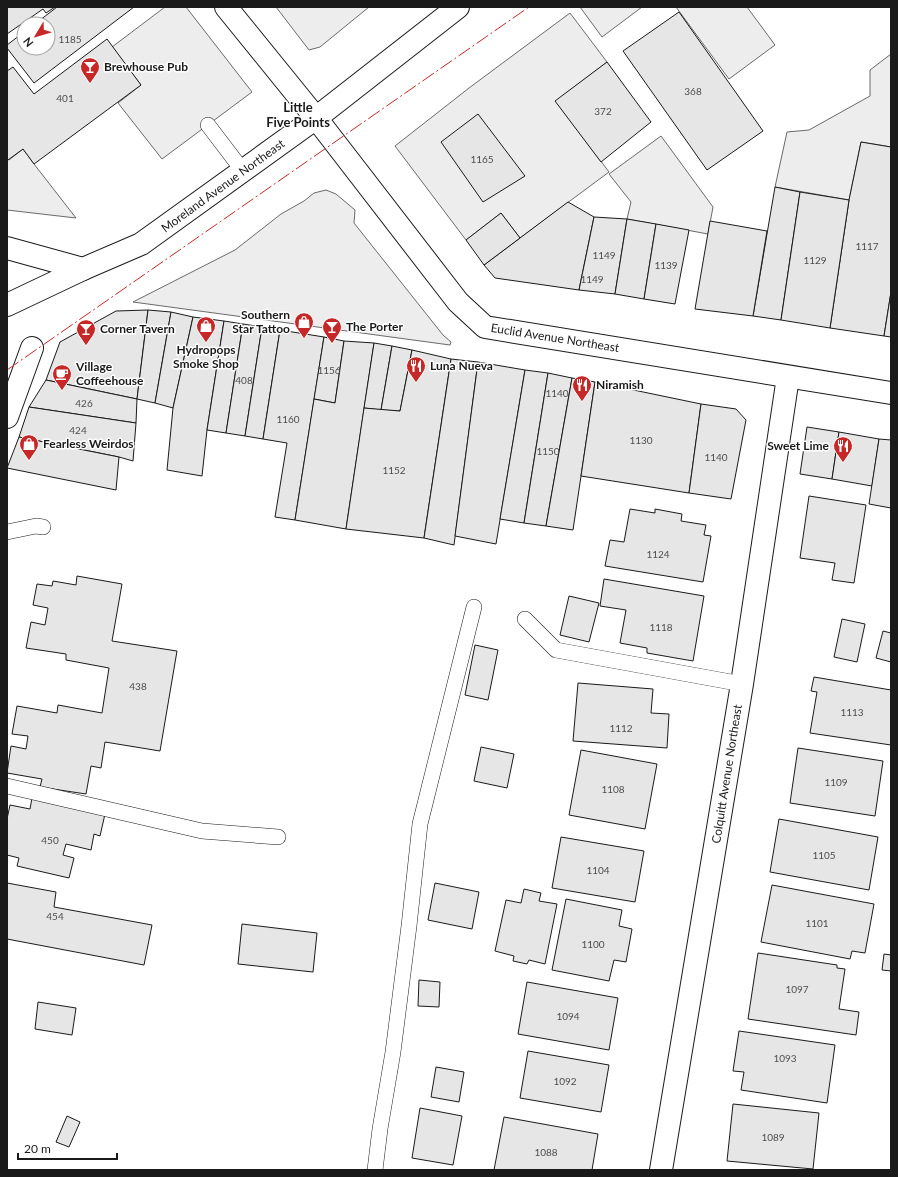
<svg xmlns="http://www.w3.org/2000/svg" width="898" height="1177" viewBox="0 0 898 1177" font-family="Lato,sans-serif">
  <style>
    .parking { fill: #ededed; stroke: #6a6a6a }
    .building { fill: #e6e6e6; stroke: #1a1a1a }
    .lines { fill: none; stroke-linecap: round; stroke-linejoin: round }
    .service-casing { stroke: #1a1a1a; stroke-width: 16 }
    .pedestrian-casing { stroke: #1a1a1a; stroke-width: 24 }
    .minor-casing { stroke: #1a1a1a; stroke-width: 24 }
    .tertiary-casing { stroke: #1a1a1a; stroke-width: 24 }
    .trunk-casing { stroke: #1a1a1a; stroke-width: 24 }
    .service { stroke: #fff; stroke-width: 15 }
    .pedestrian { stroke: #fff; stroke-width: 22 }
    .minor { stroke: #fff; stroke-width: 22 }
    .tertiary { stroke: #fff; stroke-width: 22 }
    .trunk { stroke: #fff; stroke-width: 22 }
    .power { stroke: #c62828; stroke-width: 1; stroke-dasharray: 14 3 2 3; stroke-linecap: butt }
    .labels { text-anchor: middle; stroke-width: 3; stroke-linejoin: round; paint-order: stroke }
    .number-label { font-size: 10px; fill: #4d4d4d }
    .poi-label { font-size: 12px; font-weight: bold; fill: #1a1a1a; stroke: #fff; text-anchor: start }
    .street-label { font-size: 12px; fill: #1a1a1a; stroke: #fff }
    .neighbourhood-label { font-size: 13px; font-weight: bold; fill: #1a1a1a; stroke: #fff }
  </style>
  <rect width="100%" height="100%" fill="#fff"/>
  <g class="parking">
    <path d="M165,7h21l66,85 -90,67 -44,-56 23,-18 -29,-38z"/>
    <path d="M276,7h93l-49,40 -11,3z"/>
    <path d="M580,7h62l-40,30z"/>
    <path d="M676,7h71l28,38 -46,34z"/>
    <path d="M570,13l37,49 -51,39 53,71 -89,66 -19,-25 -35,27 -71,-94 74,-58z"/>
    <path d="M891,54v93l-30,-5 -12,58 -74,-13 12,-55 22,-2 61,-34v-26z"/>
    <path d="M661,136l52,71 -5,27 -81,-15 4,-17 -22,-28z"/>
    <path d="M23,149l11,15 42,54 -69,-8v-52l2,2z"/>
    <path d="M326,190l10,4 19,16 -1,13 89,112 8,7 -1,3 -317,-43 102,-52 46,-36 23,-13 10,-8z"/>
  </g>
  <g class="building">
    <path d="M7,7h48l-9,6 -3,-4 -36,25z"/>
    <path d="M57,7h77l-100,76 -27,-35v-3l17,-13v16h24v-24h-13z"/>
    <path d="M679,12l84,119 -56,39 -84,-119z"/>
    <path d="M107,39l34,46 -107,79 -11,-15 -15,11 -1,-2v-87l6,-4 21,27z"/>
    <path d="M607,62l44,60 -50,40 -46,-61z"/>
    <path d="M478,114l47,62 -42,26 -42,-60z"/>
    <path d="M861,142l30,5v145l-7,44 -54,-8 19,-128z"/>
    <path d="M775,187l25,5 -19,128 -28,-4z"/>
    <path d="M800,192l49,8 -19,128 -49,-8z"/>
    <path d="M568,202l26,15 -15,73 -84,-12 -11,-13z"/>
    <path d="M501,213l19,25 -36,27 -18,-25z"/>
    <path d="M594,217l33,2 -12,75 -36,-4z"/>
    <path d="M627,219l29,5 -12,75 -29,-5z"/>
    <path d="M710,221l57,10 -14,85 -58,-7z"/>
    <path d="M656,224l33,6 -14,74 -31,-5z"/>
    <path d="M891,292v45l-7,-1z"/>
    <path d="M148,310l-11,89 -91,-19 14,-38 56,-31z"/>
    <path d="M148,310l23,2 -16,91 -18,-4z"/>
    <path d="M171,312l22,5 -20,91 -18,-5z"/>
    <path d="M193,317l31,4 -17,109 -5,46 -35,-6 6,-62z"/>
    <path d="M224,321l19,3 -17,109 -19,-3z"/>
    <path d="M243,324l19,3 -17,109 -19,-3z"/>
    <path d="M262,327l18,3 -17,109 -18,-3z"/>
    <path d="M280,330l44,7 -29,183 -20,-3 12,-74 -24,-4z"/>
    <path d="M324,337l20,4 -9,62 -21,-4z"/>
    <path d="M344,341l30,2 -28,186 -51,-9 19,-121 21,4z"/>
    <path d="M374,343l18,3 -11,64 -17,-2z"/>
    <path d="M392,346l20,4 -12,61 -19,-1z"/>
    <path d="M412,350l39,9 -27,179 -78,-9 18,-121 36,3z"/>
    <path d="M451,359l27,3 -24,183 -30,-7z"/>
    <path d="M478,362l47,8 -29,174 -41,-8z"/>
    <path d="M525,370l23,3 -24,150 -24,-4z"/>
    <path d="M548,373l24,5 -26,148 -22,-3z"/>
    <path d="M572,378l23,4 -22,148 -27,-4z"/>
    <path d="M46,380l91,19 -1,24 -107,-16z"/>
    <path d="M595,382l106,22 -12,89 -108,-17z"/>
    <path d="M701,404l35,5 10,11 -15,79 -42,-6z"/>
    <path d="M29,407l107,16 -3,38 -14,-4 -100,-20z"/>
    <path d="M807,427l32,5 -7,47 -32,-5z"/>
    <path d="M839,432l40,7 -7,47 -40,-7z"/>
    <path d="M19,437l100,20 -3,33 -109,-22z"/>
    <path d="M879,439l12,1v68l-22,-4z"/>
    <path d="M809,496l57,9 -12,78 -22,-3 3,-17 -35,-5z"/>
    <path d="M630,509l25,4v-4l27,5 -1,7 25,4 -2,10 7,1 -8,46 -98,-16 5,-26 14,2z"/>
    <path d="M77,576l45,8 -10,57 65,10 -17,100 -55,-9 -4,26 -10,-2 -5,28 -46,-7 2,-8 -35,-6 4,-27 15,3 2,-13 -16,-2 5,-28 40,7 1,-8 44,8 7,-45 -43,-8v-6l-40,-6 5,-26 14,3 3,-17 -15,-3 4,-21 15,2 1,-5 23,4z"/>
    <path d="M604,579l100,17 -11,65 -46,-8v-5l-27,-5 6,-33 -26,-4z"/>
    <path d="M569,596l30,7 -10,39 -29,-7z"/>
    <path d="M842,619l23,5 -8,38 -23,-5z"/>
    <path d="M883,631l8,2v29l-15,-4z"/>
    <path d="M475,645l23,5 -10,50 -23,-5z"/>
    <path d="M814,677l77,13v55l-81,-12 7,-41 -6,-1z"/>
    <path d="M578,683l75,6 -2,24 18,1 -2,34 -94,-7z"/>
    <path d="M481,747l33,7 -7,34 -33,-7z"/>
    <path d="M798,748l85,13 -8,55 -85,-13z"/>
    <path d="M581,750l76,14 -12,65 -76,-14z"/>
    <path d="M32,798l73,16 -5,22 -6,-2 -3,16 -25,-6 -3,11 11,3 -5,20 -52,-12 2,-8 -12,-3v-36l3,-14 20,4z"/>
    <path d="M779,819l99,18 -9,53 -99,-18z"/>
    <path d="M561,837l83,14 -9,51 -83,-14z"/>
    <path d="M7,883l49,9 -2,15 98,18 -8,40 -137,-26z"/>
    <path d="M435,883l44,9 -7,37 -44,-9z"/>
    <path d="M772,885l102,19 -9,49 -13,-2 -2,8 -89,-17z"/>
    <path d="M524,889l17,4 -2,8 18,3 -12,60 -16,-4 -2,4 -14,-3 1,-5 -19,-5 11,-51 15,3z"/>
    <path d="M566,899l56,11 -3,16 13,3 -6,33 -12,-2 -5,21 -57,-11z"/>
    <path d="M242,924l75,9 -4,39 -75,-8z"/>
    <path d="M758,953l79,12v3l8,1 -6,40 20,3 -3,23 -108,-16z"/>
    <path d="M884,954l7,1v16l-9,-1z"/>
    <path d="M419,980l21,2 -1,25 -21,-1z"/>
    <path d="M527,982l91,16 -9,52 -91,-16z"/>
    <path d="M38,1002l38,6 -4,27 -37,-6z"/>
    <path d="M739,1031l96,14 -8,58 -86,-13 3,-18 -11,-1z"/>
    <path d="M528,1051l81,14 -8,47 -81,-14z"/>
    <path d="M436,1067l28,5 -5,30 -28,-5z"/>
    <path d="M733,1104l86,9 -6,56 -86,-8z"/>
    <path d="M420,1108l42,8 -9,49 -41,-7z"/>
    <path d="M67,1116l13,6 -11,25 -13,-5z"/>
    <path d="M504,1117l94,17 -6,36h-98z"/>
  </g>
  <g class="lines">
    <defs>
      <g id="service">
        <path d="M208,125l35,46"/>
        <path d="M7,532l29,-6 7,1"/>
        <path d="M525,619l31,31 186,34"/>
        <path d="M7,786l195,45 76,6"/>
        <path d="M375,1170l5,-41 13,-77 16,-126 11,-102 54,-217"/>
      </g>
      <path id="pedestrian" d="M7,417l25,-69"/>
      <g id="minor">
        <path d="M7,248l76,21"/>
        <path d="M661,1170l81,-486 46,-307"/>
      </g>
      <path id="tertiary" d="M226,7l90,111 142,184 27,25 406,66"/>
      <path id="trunk" d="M7,305l76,-36 58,-25 175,-126 142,-111"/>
    </defs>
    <use href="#service" class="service-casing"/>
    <use href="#pedestrian" class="pedestrian-casing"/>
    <use href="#minor" class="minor-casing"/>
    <use href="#tertiary" class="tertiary-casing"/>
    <use href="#trunk" class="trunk-casing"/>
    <use href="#service" class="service"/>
    <use href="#pedestrian" class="pedestrian"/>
    <use href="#minor" class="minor"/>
    <use href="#tertiary" class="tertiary"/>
    <use href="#trunk" class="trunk"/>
    <path class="power" d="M7,370l522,-363"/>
  </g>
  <defs>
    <symbol id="bar-pin" viewBox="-11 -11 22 30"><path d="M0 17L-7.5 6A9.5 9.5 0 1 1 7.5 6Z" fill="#c62828" stroke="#fff"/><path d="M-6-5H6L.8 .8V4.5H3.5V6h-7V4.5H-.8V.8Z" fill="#fff"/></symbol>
    <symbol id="shop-pin" viewBox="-11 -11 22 30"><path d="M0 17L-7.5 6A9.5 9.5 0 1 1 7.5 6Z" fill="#c62828" stroke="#fff"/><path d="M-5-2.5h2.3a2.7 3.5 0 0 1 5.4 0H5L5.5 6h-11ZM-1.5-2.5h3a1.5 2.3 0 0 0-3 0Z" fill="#fff"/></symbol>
    <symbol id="restaurant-pin" viewBox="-11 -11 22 30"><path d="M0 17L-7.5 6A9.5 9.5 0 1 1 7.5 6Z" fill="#c62828" stroke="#fff"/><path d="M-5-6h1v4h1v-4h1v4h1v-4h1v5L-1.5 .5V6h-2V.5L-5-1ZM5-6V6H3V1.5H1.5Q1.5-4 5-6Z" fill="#fff"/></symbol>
    <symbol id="cafe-pin" viewBox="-11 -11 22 30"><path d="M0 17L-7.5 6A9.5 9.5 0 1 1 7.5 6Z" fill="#c62828" stroke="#fff"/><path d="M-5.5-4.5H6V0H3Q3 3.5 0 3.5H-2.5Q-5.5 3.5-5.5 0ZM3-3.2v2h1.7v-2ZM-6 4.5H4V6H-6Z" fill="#fff"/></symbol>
  </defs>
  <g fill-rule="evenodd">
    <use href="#bar-pin" x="79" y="56" width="22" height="30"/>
    <use href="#shop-pin" x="293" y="311" width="22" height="30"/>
    <use href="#shop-pin" x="195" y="315" width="22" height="30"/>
    <use href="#bar-pin" x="321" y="316" width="22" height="30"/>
    <use href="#bar-pin" x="75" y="318" width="22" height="30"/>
    <use href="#restaurant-pin" x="405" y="355" width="22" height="30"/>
    <use href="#cafe-pin" x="51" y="363" width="22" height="30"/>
    <use href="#restaurant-pin" x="571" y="374" width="22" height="30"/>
    <use href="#shop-pin" x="18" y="433" width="22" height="30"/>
    <use href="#restaurant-pin" x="832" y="435" width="22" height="30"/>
  </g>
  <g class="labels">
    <g class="number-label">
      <text x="70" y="43">1185</text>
      <text x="693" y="95">368</text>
      <text x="65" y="102">401</text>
      <text x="603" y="115">372</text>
      <text x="482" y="163">1165</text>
      <text x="867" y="250">1117</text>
      <text x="604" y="259">1149</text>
      <text x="815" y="264">1129</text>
      <text x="666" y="269">1139</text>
      <text x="592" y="283">1149</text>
      <text x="329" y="374">1156</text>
      <text x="244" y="384">408</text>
      <text x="557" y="397">1140</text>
      <text x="84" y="407">426</text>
      <text x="288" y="423">1160</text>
      <text x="78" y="434">424</text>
      <text x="641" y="444">1130</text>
      <text x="548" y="455">1150</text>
      <text x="716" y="461">1140</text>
      <text x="394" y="474">1152</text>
      <text x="658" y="558">1124</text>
      <text x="661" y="631">1118</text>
      <text x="138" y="690">438</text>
      <text x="852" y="716">1113</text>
      <text x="621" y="732">1112</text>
      <text x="836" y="786">1109</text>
      <text x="613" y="793">1108</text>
      <text x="50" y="844">450</text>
      <text x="824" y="859">1105</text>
      <text x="598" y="874">1104</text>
      <text x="55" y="920">454</text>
      <text x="817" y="927">1101</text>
      <text x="593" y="948">1100</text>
      <text x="797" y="993">1097</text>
      <text x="568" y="1020">1094</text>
      <text x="785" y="1062">1093</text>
      <text x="565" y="1085">1092</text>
      <text x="773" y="1141">1089</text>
      <text x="546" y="1156">1088</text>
    </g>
    <g class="poi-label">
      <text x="104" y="71">Brewhouse Pub</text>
      <text x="290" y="319" text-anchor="end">Southern<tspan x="290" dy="14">Star Tattoo</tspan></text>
      <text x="346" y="331">The Porter</text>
      <text x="100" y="333">Corner Tavern</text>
      <text x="206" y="354" text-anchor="middle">Hydropops<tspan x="206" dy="14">Smoke Shop</tspan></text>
      <text x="430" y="370">Luna Nueva</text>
      <text x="76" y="371">Village<tspan x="76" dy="14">Coffeehouse</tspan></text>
      <text x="596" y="389">Niramish</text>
      <text x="43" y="448">Fearless Weirdos</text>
      <text x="829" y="450" text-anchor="end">Sweet Lime</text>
    </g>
    <g class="street-label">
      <text transform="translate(223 186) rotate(-36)" y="4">Moreland Avenue Northeast</text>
      <text transform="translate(555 338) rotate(9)" y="4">Euclid Avenue Northeast</text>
      <text transform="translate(727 774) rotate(-81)" y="4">Colquitt Avenue Northeast</text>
    </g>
    <g class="neighbourhood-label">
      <text x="298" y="112">Little<tspan x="298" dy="15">Five Points</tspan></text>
    </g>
  </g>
  <rect width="898" height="1177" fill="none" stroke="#1a1a1a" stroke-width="16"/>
  <g transform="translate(36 36) rotate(232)"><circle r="19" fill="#ffffff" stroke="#a3a3a3"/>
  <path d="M0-3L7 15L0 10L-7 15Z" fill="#c62828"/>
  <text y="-6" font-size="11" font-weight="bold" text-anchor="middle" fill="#1a1a1a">N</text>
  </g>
  <path d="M18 1153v6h99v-6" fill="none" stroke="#1a1a1a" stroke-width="2"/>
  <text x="24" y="1153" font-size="12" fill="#1a1a1a" stroke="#ffffff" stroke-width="3" paint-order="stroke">20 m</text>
</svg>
